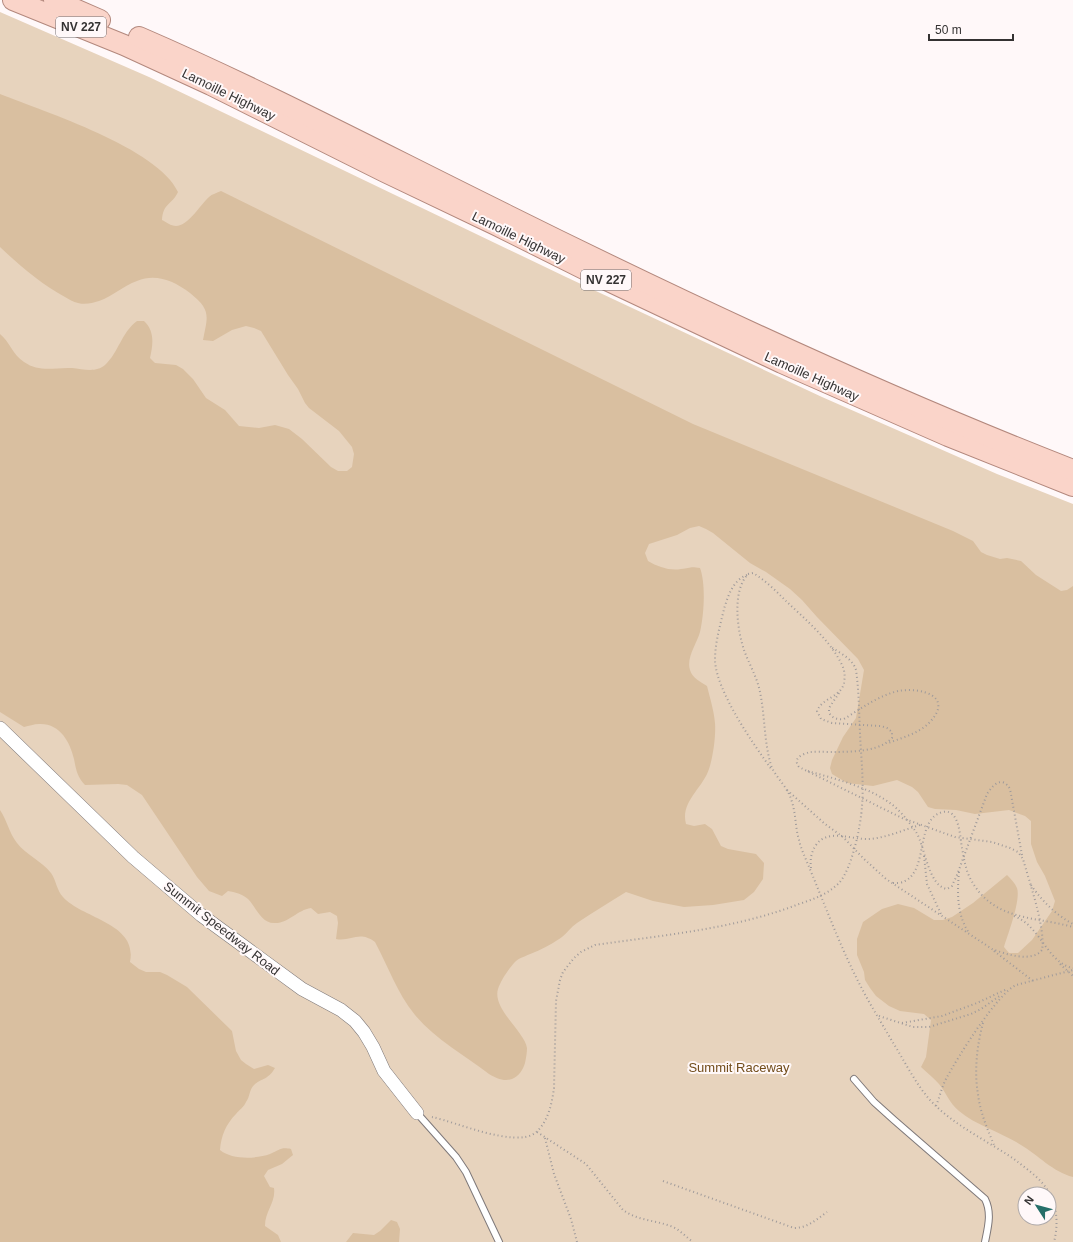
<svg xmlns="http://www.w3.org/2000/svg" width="1073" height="1242" viewBox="0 0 1073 1242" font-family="Arial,sans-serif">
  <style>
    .green { fill: #e7d3bd; fill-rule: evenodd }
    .forest { fill: #d9bfa0 }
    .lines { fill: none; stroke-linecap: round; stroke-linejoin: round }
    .service-casing { stroke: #7f797a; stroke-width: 8 }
    .minor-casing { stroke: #7f797a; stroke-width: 14 }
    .primary-casing { stroke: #b3887d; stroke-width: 22 }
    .path { stroke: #a09b9b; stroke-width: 2; stroke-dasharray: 1 3; stroke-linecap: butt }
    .service { stroke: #fff; stroke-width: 6 }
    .minor { stroke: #fff; stroke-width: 13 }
    .primary { stroke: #fad4c9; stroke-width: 20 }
    .labels { text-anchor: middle; stroke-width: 4; stroke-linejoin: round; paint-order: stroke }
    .shield { fill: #fff8f9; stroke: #716d6e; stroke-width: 1 }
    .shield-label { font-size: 12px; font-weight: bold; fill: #343232 }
    .street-label { font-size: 13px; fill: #343232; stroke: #fff8f9 }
    .park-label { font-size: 13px; fill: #724d1b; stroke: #fff8f9 }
  </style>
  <rect width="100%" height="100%" fill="#fff8f9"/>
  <path class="green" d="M0,12l149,65 417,200 256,120 175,77 76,30v738h-1073zM1025,1194h24v24h-24z"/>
  <g class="forest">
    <path d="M0,94c45,18 158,54 178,98 -6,13 -15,11 -16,28 4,2 9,6 14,6 12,0 25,-22 33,-29 3,-3 8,-4 12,-6l472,233 260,107 20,10 8,11 6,3 13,4 7,-1 14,3 15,14 25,16 6,-1 6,-4v591c-20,-5 -35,-22 -52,-32 -20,-13 -44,-19 -62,-34 -10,-8 -13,-19 -20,-27 -5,-6 -12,-11 -18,-17l5,-10 5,-37 -7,-6 -24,-3 -11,-5 -13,-10 -6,-8 -5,-8 -1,-8 -7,-17v-16l6,-17 19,-13 16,-5 16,4 20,12h9l9,-3 21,-14 34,-28c4,4 8,8 10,13 4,12 -9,46 -13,59l5,6h9l14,-13 20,-29 3,-10 -10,-25 -8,-14 -6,-18v-23l-6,-5 -16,-6 -34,4 -19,-4 -21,-1 -7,-2 -10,-15 -6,-5 -15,-7 -24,6 -26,-3 -15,-9 -2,-6 2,-8 11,-23 13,-19 8,-48 -6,-11 -41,-42 -15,-17 -12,-11 -24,-17 -16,-9 -37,-30 -7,-4 -7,-3 -9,2 -13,7 -28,9 -4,9 3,8c10,6 22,10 33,8 9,-1 9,-3 19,-1 6,16 4,47 0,64 -3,11 -14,26 -10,38 2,8 11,12 17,16 3,12 7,25 8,37 1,13 -2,34 -6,46 -6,19 -29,33 -23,55l8,2 11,-2 7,5 9,17 7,3 28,5 8,9 -1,16 -9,13 -10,8 -31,5 -29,2 -31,-6 -27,-9c-16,10 -33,20 -49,31 -6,4 -10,10 -15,14 -7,5 -19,12 -27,15 -6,3 -14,5 -19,9 -7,7 -15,19 -18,28 -6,20 27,43 29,59 0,5 -1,10 -2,15 -2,7 -6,13 -13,16 -8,3 -16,-1 -23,-5 -25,-19 -54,-35 -74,-59 -18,-22 -27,-49 -40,-73 -16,-12 -24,0 -39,-3l2,-16 -1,-7 -7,-4 -12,2 -7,-6c-14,2 -23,16 -37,15 -13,0 -18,-16 -26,-24 -6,-5 -13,-7 -20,-8l-6,5 -13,-5 -12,-14 -55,-82 -15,-10 -9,-1 -33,1c-8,-8 -9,-16 -11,-26 -4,-17 -14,-36 -35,-35 -5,0 -10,2 -15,3l-24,-15v-378c9,7 13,21 24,28 16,11 31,5 48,6 11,1 24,5 33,-3 14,-13 16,-32 32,-44h7c11,10 9,24 6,37l5,5 21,2 7,4 10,10 13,19 19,12 14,16 20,2 16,-3 14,4 13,10 29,28 7,4h9l5,-4 2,-13 -2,-7 -13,-16 -30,-23 -4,-5 -7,-14 -10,-14 -27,-44 -7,-3 -8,-2 -14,4 -19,11 -10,-1c5,-25 8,-30 -13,-47 -16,-12 -34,-20 -53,-12 -14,5 -24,15 -38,20 -7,2 -13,4 -21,2 -5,-1 -9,-4 -13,-6 -24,-13 -45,-31 -65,-50z"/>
    <path d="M0,810c7,10 9,23 17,33 9,12 25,18 34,30 5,7 6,18 12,24 20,22 75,26 67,65l9,7 7,3h14l7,3 20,12 45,44 4,20 5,9 5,4 8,5 14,-4 7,3c-7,12 -13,10 -21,17 -5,5 -4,12 -8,17 -2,5 -7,8 -10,12 -10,10 -15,22 -16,36 12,10 36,9 50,4 10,-4 10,-7 21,-5l2,6 -11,9 -14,6 -4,6 6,11 4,1c2,15 -9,23 -9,38l13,9 3,7h-281z"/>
    <path d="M391,1220l6,2 3,7 -1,13h-53l7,-9 21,2 6,-4z"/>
  </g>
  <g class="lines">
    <defs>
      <g id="service">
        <path d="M854,1079l20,23 20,18 91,79c7,14 3,28 0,43"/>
        <path d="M417,1113l39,44 10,15 33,70"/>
      </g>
      <path id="minor" d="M0,728l133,129 68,58 101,74 39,21 14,11 9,11 9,15 11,24 33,42"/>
      <g id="primary">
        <path d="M13,0l111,45 87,40 174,87 111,53 104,52 182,86 166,73 125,50"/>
        <path d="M54,0l46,20"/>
        <path d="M139,37c125,54 246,118 368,178 185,92 373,180 566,255"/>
      </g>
    </defs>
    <use href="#service" class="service-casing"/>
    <use href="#minor" class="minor-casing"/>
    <use href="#primary" class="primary-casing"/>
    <g class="path">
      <path d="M747,575c-14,5 -19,21 -23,34 -4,17 -9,34 -9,51 1,31 39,85 57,110"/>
      <path d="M839,693l-10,15v4c2,6 9,8 15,7 18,-11 34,-23 54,-28 23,-4 57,5 31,32 -10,10 -27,15 -41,20"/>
      <path d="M808,771c27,8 58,15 82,32 10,7 19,19 26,29 9,14 12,54 31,57l5,-3 5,-11 30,-81c6,-9 15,-19 23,-5l12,66"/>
      <path d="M787,790l38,34 18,13 20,21 23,21 106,70c13,5 40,14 50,1 4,-21 -13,-69 -19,-91l-5,-7 -8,-4 -18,-6 -37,-5 -53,-19 -103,-51c-7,-9 4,-13 11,-15 22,-1 66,4 82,-14v-6l-5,-4 -6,-2 -49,-3 -11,-4 -4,-8c5,-13 24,-14 27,-28 1,-6 1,-12 -2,-18 -11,-24 -37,-46 -56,-64 -10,-10 -21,-21 -33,-28l-5,1c-16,17 -11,55 -4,76 5,14 13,27 16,42 5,24 4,50 11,73 4,12 16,21 20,34 5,13 4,28 8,41 1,5 3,10 5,15 18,42 34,87 55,128 10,20 22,39 33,58 12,19 23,42 38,59 23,25 56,40 84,59 10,8 22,16 30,26 13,16 15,38 10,57"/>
      <path d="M924,856l3,28 14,30"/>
      <path d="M811,868c-1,-8 0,-16 5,-23 12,-17 36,-5 53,-6 17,-1 34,-9 51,-14"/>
      <path d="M959,872c-2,22 -2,43 10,61"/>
      <path d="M893,883c4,0 9,0 12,-2 24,-12 10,-63 38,-69 17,-4 17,27 19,36 2,10 3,20 8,30 22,43 63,38 103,49"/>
      <path d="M1031,885c11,16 25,30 42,39"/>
      <path d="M1014,916c7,3 13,7 18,13 13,13 21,35 41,39"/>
      <path d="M994,951l39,30"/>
      <path d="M1060,964l13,12"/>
      <path d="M879,1016l34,11h16l42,-13 10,-5 20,-14"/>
      <path d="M902,1023l40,-7 35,-13 30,-14"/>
      <path d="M983,1023c-6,22 -9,49 -5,71 2,18 9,34 16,51"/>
      <path d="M936,1106c4,-10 6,-20 11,-29 11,-20 50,-83 69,-92l57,-15"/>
      <path d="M432,1117c24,5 83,31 103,16 13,-10 17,-30 19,-45l2,-87 4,-21 3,-8 11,-14 7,-6 14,-7c69,-10 140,-16 204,-41 15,-5 29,-10 40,-21 13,-14 22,-58 23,-77 2,-24 -1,-49 -2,-73 -1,-21 -1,-42 -4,-63 -3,-11 -16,-17 -25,-23"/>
      <path d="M537,1132l49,32 37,46c15,11 33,10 50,17 7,3 13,10 20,15"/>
      <path d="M545,1138l9,36 17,45 6,23"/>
      <path d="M663,1181l131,47c13,0 22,-8 33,-16"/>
    </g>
    <use href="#service" class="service"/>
    <use href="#minor" class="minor"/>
    <use href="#primary" class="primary"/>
  </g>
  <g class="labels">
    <g class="shield">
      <rect x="56" y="17" width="50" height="20" rx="3"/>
      <rect x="581" y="270" width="50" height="20" rx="3"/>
    </g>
    <g class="shield-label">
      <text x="81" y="31">NV 227</text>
      <text x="606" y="284">NV 227</text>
    </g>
    <g class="street-label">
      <text transform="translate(229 94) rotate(26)" y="5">Lamoille Highway</text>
      <text transform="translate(519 237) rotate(26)" y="5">Lamoille Highway</text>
      <text transform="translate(812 376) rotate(24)" y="5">Lamoille Highway</text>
      <text transform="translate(222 928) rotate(38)" y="5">Summit Speedway Road</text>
    </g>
    <g class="park-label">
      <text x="739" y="1072">Summit Raceway</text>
    </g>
  </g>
  <g transform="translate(1037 1206) rotate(306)"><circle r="19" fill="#fff8f9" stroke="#aea9a9"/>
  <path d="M0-3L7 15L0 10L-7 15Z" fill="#266f69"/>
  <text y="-6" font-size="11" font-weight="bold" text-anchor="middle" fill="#343232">N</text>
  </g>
  <path d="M929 34v6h84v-6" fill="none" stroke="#343232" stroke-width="2"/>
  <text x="935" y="34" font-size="12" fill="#343232" stroke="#fff8f9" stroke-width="3" paint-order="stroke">50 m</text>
</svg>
